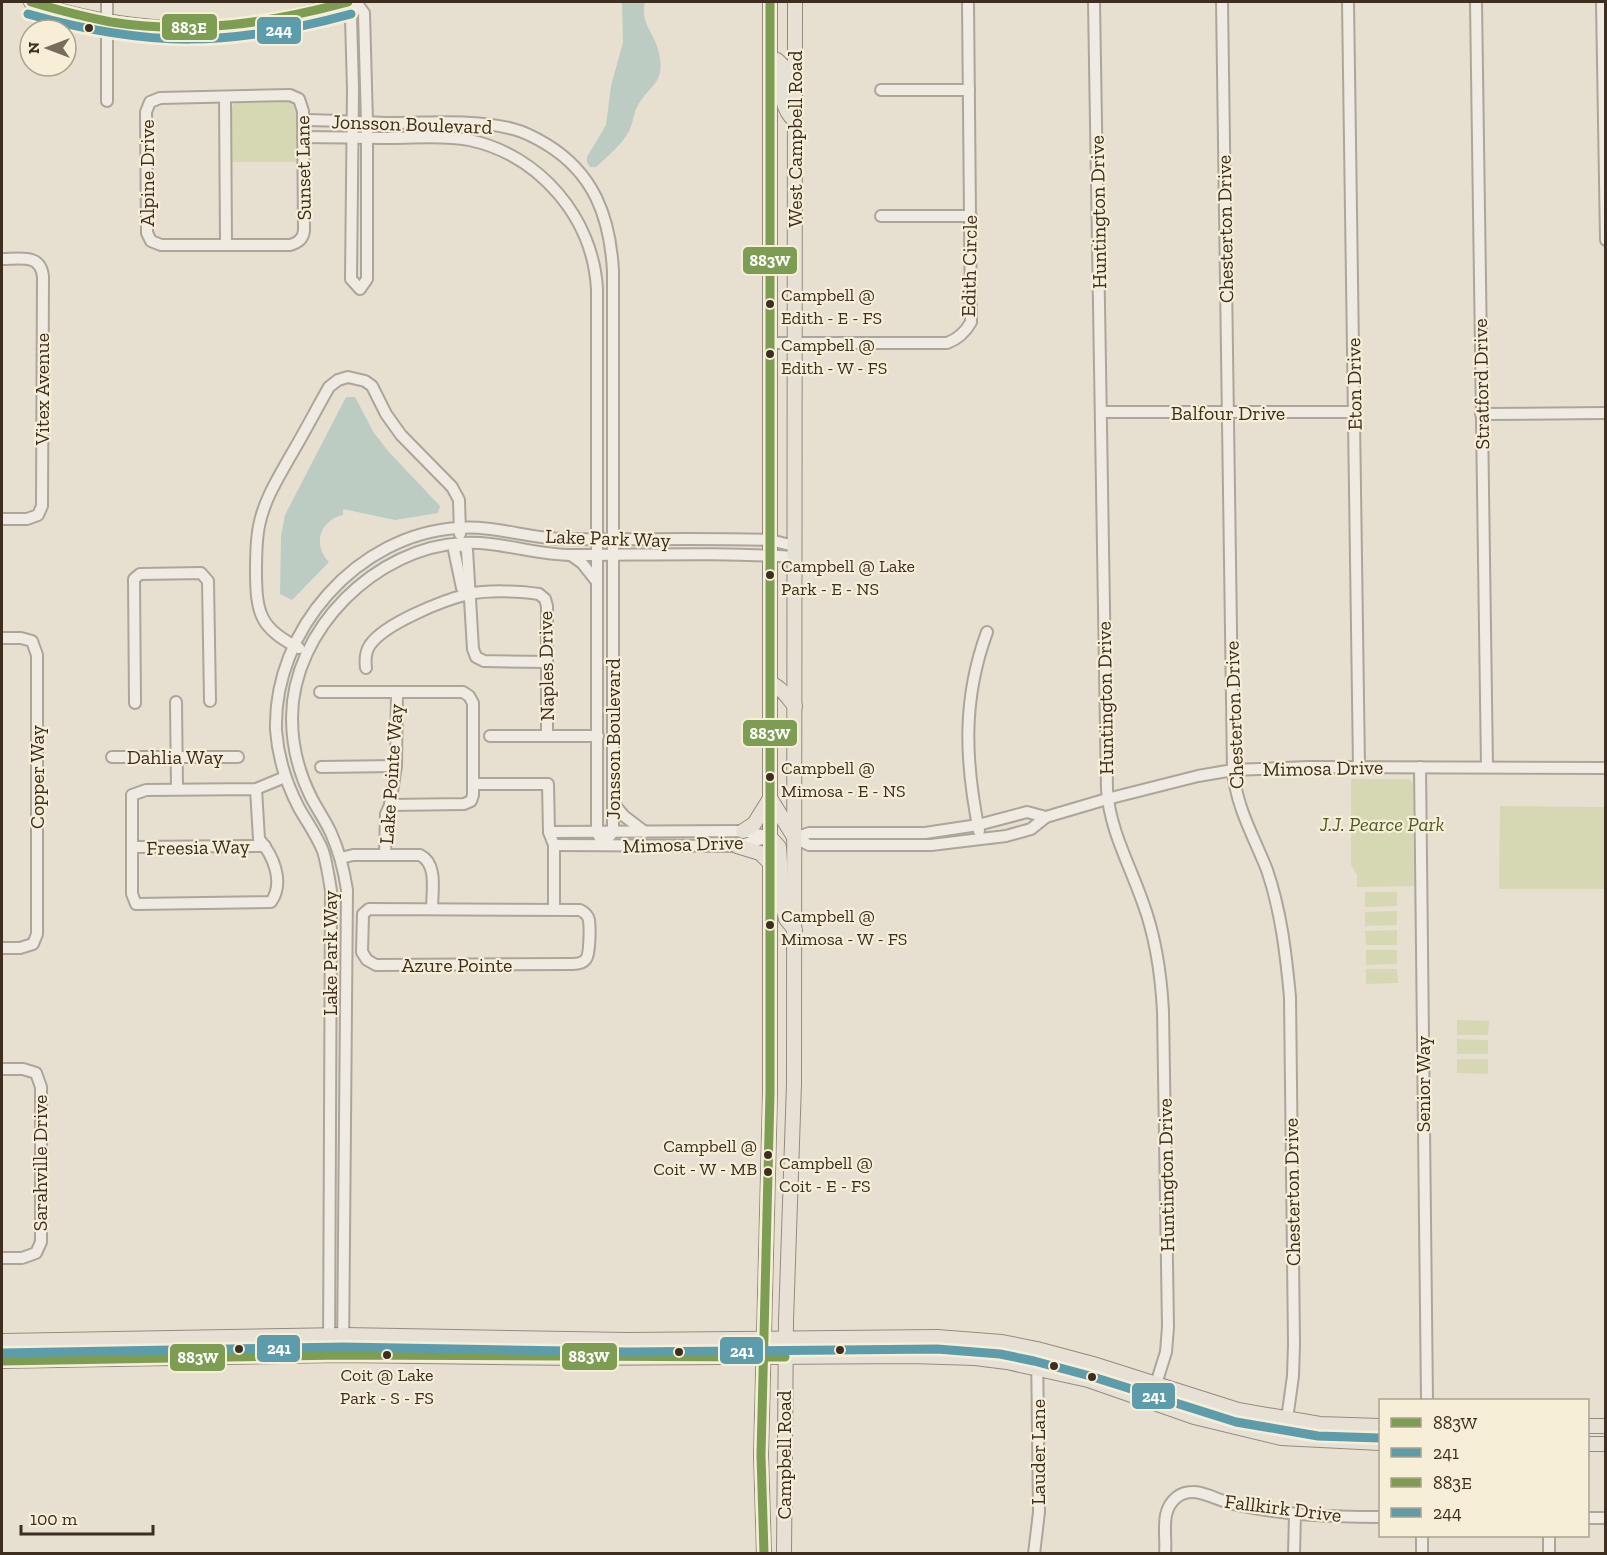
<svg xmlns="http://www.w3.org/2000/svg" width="1607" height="1555" viewBox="0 0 1607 1555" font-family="'Zilla Slab',serif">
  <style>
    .green { fill: #d6d7b3 }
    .water { fill: #bcccc2 }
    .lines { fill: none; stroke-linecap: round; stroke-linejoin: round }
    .minor-casing { stroke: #ada599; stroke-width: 14 }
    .major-casing { stroke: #928b80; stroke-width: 16 }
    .minor { stroke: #efebe3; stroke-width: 10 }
    .major { stroke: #e6e1d4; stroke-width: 14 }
    .bus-1-casing { stroke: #f7eed8; stroke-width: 14 }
    .bus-2-casing { stroke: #f7eed8; stroke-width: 14 }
    .bus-3-casing { stroke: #f7eed8; stroke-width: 14 }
    .bus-4-casing { stroke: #f7eed8; stroke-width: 14 }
    .bus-1 { stroke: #7d9d52; stroke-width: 9 }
    .bus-2 { stroke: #5d9dab; stroke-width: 9 }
    .bus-3 { stroke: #7d9d52; stroke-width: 9 }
    .bus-4 { stroke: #5d9dab; stroke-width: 9 }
    .bus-dot { fill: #3d2e20; stroke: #f7eed8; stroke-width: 2 }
    .labels { text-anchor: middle; stroke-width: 4.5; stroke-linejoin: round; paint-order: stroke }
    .bus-label { font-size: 18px; fill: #3d2e20; stroke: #f7eed8; text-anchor: start }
    .street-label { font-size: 20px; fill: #3d2e20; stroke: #f7eed8 }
    .park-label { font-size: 20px; font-style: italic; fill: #4d5a26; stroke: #f7eed8 }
    .line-badge { stroke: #f7eed8; stroke-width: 2 }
    .badge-label { font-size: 16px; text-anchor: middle; font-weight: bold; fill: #fff }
  </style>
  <rect width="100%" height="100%" fill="#e7e0d1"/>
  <g class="green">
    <path d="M290,101l6,2 2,5v54h-67v-54l4,-6z"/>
    <path d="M1351,779h58l4,4 1,103 -57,1v-12l-6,-10z"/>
    <path d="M1500,806l105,1v82h-106z"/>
    <path d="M1365,892h32v14l-32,1z"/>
    <path d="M1397,911v14l-32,1v-14z"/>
    <path d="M1397,930v15h-31l-1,-14z"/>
    <path d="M1366,950h31v14l-31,1z"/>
    <path d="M1366,969h31l1,14 -32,1z"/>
    <path d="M1457,1020l32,1 -1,14h-31z"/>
    <path d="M1457,1039l31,1v14h-31z"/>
    <path d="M1457,1059h31v15l-31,-1z"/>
  </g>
  <g class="water">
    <path d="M622,2h23c-5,21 8,29 13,47 9,35 -7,33 -21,58 -4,8 -4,18 -9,26 -8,13 -21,24 -32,34h-6l-3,-5v-5l19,-32 5,-39 12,-44z"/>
    <path d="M346,397h9l19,36 14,18 52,55 -2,7 -43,7 -52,-11v6c-23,5 -31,30 -14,47l-37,38 -12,-6 1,-58 4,-21z"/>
  </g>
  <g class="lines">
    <defs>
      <g id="minor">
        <path d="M107,2v99"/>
        <path d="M354,2l-3,15 2,72 -2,190 9,10 7,-10v-156l-3,-110 -8,-11"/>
        <path d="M1094,2l13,788c3,41 23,75 36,113 13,35 18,71 20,108l5,316 -2,25 -10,32"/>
        <path d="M1222,2l11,768c3,37 21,67 34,100 14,41 19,84 23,127l4,347 -1,32 -6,43"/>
        <path d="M1348,2l11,765"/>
        <path d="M1476,2l11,765"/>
        <path d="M1602,2l4,238"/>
        <path d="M881,90h88"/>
        <path d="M290,95l9,4 4,12 1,120c-1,8 -6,12 -14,14h-129l-10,-4 -4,-8 -1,-121 4,-10 10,-4z"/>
        <path d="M225,97l1,147"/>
        <path d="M303,120c31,0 61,3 92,3 39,0 80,-4 118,6 12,3 23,9 33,15 48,29 64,73 67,127v561l-10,13"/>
        <path d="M303,137c30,0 59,1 88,1 25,0 53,-3 78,2 71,15 124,78 128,149v543l6,13"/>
        <path d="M881,216h90"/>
        <path d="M2,259c17,0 39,-6 41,18l-1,229 -4,9 -11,4h-25"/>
        <path d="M770,343h177c11,-4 18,-10 24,-21l-3,-320"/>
        <path d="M1101,412h253"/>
        <path d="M1481,414l125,-1"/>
        <path d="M461,543l6,7 6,99 3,8 8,4 63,1"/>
        <path d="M461,543l-7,7 8,38 8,6"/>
        <path d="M571,555l11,8 15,19"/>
        <path d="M2,638h19l11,3 5,14v279l-4,10 -13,4h-18"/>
        <path d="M299,648c-39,-19 -43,-35 -43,-77 0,-15 0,-30 3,-45 5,-26 19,-48 32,-71 13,-22 25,-45 38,-68l9,-7 10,-3 17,4 7,5 14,28 15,21 51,52 7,13 1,34"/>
        <path d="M366,668c-1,-8 -1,-16 4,-23 14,-21 73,-45 99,-51 18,-4 51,-3 70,0l6,5 2,7v130"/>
        <path d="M320,692h143l6,4 4,7v92l-2,6 -7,3 -74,1"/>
        <path d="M176,702l1,87"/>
        <path d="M135,703l-1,-124 6,-5 61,-1 7,8 2,120"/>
        <path d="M490,736h108"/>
        <path d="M112,757h126"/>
        <path d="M321,767l75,-1"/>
        <path d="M1420,767l7,633"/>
        <path d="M473,784h75l1,48 5,13v64"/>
        <path d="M256,789l3,50c14,16 26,43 12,63l-135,2 -4,-10v-99l14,-5 110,-1 29,-12"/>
        <path d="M613,803l11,13 21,16"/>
        <path d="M979,831c-14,-70 -17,-131 8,-199"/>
        <path d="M549,832l194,-1 27,6"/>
        <path d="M795,838l14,7h122l75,-9 25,-7 15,-12 61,-18 91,-23 35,-6 76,-3 297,1"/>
        <path d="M795,838l14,-5h116l53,-8 49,-13 19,5"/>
        <path d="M554,845l183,1 33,-9"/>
        <path d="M132,847l133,-1"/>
        <path d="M385,855l1,-41 4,-9 6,-39 1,-73"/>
        <path d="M341,858l12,-3h67c18,9 12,36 12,54"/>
        <path d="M369,909l211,1c4,2 8,5 9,10 1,7 1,34 -3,39 -3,4 -8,5 -13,5l-197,1 -9,-5 -5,-8 1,-38z"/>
        <path d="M2,1069h21l13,4 5,14v155l-5,11 -14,5h-20"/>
        <path d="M343,1355l4,-465c-3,-20 -8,-39 -16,-57 -6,-13 -14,-24 -20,-36 -12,-24 -19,-51 -19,-79 0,-88 84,-171 171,-175 37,-2 72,12 109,12 74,0 148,-3 222,2"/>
        <path d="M329,1356l2,-465c-2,-13 -4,-27 -8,-40 -6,-15 -16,-29 -24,-43 -13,-25 -21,-50 -23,-78 -3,-100 82,-196 182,-202 37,-3 72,11 108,11 68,1 136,-1 204,1l24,6"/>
        <path d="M1588,1518h18"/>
        <path d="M1034,1554l5,-42 -2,-163"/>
        <path d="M1165,1554c2,-20 -6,-43 12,-57 17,-13 38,3 56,7 49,11 98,13 147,13"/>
        <path d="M1294,1554l1,-40"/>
        <path d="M1422,1554v-18"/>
        <path d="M1549,1554v-18"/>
      </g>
      <g id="major">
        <path d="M31,2c111,36 205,34 317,0"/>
        <path d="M770,60h7l6,6c0,21 -5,40 12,55"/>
        <path d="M770,683c11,4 17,14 25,23"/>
        <path d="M770,798l24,39"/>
        <path d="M743,831l11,-7 15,-24"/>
        <path d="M770,837l9,10 4,61 3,11 9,11"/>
        <path d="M737,846l23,7 10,10"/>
        <path d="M2,1341l342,-6 284,5 309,-3 65,5 35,7 56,15 145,46 82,14 60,2"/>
        <path d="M913,1354l4,-6h3l42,-2"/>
        <path d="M2,1361l341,-6 231,3 337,-2 64,2 32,4 81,18 106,37 87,21 99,5"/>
        <path d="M1588,1426h18"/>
        <path d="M1588,1444h18"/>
        <path d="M764,1554l-3,-99 9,-362v-1091"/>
        <path d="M784,1554l2,-233 8,-237 1,-1082"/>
      </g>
    </defs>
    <use href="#minor" class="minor-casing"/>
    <use href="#major" class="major-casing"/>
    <use href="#minor" class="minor"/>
    <use href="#major" class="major"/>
    <defs>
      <g id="bus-1">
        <path d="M2,1361l341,-6 442,2"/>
        <path d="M764,1554l-3,-99 9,-362v-1091"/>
      </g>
      <path id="bus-2" d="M2,1353l342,-6 284,5 309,-3 63,5 34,7 56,15 146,46 82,14 62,2"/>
      <path id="bus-3" d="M31,2c27,8 53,15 80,20 81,13 159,1 237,-20"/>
      <path id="bus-4" d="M28,14c121,34 202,33 323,0"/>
    </defs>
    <use href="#bus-1" class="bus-1-casing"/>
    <use href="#bus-2" class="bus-2-casing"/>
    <use href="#bus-3" class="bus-3-casing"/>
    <use href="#bus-4" class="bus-4-casing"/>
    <use href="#bus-1" class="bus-1"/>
    <use href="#bus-2" class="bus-2"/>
    <use href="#bus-3" class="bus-3"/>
    <use href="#bus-4" class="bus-4"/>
  </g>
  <g class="bus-dot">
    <circle cx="89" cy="28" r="5"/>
    <circle cx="770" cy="304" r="5"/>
    <circle cx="770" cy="354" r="5"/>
    <circle cx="770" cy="575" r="5"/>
    <circle cx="770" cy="777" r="5"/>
    <circle cx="770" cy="925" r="5"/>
    <circle cx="768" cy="1155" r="5"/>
    <circle cx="768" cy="1172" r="5"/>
    <circle cx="239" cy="1349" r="5"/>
    <circle cx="840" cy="1350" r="5"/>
    <circle cx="679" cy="1352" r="5"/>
    <circle cx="387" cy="1355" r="5"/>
    <circle cx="1054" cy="1366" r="5"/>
    <circle cx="1092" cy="1377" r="5"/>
  </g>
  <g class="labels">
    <g class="bus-label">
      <text x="781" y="301">Campbell @<tspan x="781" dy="23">Edith - E - FS</tspan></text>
      <text x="781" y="351">Campbell @<tspan x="781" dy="23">Edith - W - FS</tspan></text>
      <text x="781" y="572">Campbell @ Lake<tspan x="781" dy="23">Park - E - NS</tspan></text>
      <text x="781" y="774">Campbell @<tspan x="781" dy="23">Mimosa - E - NS</tspan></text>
      <text x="781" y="922">Campbell @<tspan x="781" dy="23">Mimosa - W - FS</tspan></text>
      <text x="757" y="1152" text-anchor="end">Campbell @<tspan x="757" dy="23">Coit - W - MB</tspan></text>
      <text x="779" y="1169">Campbell @<tspan x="779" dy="23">Coit - E - FS</tspan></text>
      <text x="387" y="1381" text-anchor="middle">Coit @ Lake<tspan x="387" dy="23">Park - S - FS</tspan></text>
    </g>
    <g class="street-label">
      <text transform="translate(412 124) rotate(2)" y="7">Jonsson Boulevard</text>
      <text transform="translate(795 139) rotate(-90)" y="7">West Campbell Road</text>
      <text transform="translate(303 168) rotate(-91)" y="7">Sunset Lane</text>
      <text transform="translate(147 173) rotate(-90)" y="7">Alpine Drive</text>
      <text transform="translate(1098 212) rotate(-91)" y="7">Huntington Drive</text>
      <text transform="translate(1225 229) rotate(-91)" y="7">Chesterton Drive</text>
      <text transform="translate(969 266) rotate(-89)" y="7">Edith Circle</text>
      <text transform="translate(1354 384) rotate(-91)" y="7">Eton Drive</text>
      <text transform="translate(1481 384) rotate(-91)" y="7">Stratford Drive</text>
      <text transform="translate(42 389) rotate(-90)" y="7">Vitex Avenue</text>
      <text x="1228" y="420">Balfour Drive</text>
      <text transform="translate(608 538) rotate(2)" y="7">Lake Park Way</text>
      <text transform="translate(546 666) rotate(-91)" y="7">Naples Drive</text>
      <text transform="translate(1105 698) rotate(-91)" y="7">Huntington Drive</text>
      <text transform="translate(1234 715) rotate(-92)" y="7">Chesterton Drive</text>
      <text transform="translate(613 739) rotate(-90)" y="7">Jonsson Boulevard</text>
      <text x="175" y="764">Dahlia Way</text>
      <text transform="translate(1323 768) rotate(-1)" y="7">Mimosa Drive</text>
      <text transform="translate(391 774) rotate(-86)" y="7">Lake Pointe Way</text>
      <text transform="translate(37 777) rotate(-90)" y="7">Copper Way</text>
      <text transform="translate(683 844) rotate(-2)" y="7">Mimosa Drive</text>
      <text transform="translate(198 847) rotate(-1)" y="7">Freesia Way</text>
      <text transform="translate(330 953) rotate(-90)" y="7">Lake Park Way</text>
      <text x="457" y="972">Azure Pointe</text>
      <text transform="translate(1423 1084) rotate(-90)" y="7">Senior Way</text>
      <text transform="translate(40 1163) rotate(-90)" y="7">Sarahville Drive</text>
      <text transform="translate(1166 1175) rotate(-91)" y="7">Huntington Drive</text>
      <text transform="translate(1292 1192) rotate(-91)" y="7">Chesterton Drive</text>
      <text transform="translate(1038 1452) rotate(-90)" y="7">Lauder Lane</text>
      <text transform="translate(784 1455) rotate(-90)" y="7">Campbell Road</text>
      <text transform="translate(1283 1508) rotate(7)" y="7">Fallkirk Drive</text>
    </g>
    <g class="park-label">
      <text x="1382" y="831">J.J. Pearce Park</text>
    </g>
  </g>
  <g class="line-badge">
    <rect x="161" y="13" width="57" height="28" rx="6" fill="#7d9d52"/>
    <rect x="256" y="16" width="46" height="29" rx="6" fill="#5d9dab"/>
    <rect x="742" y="246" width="56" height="29" rx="6" fill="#7d9d52"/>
    <rect x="742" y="719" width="56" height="28" rx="6" fill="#7d9d52"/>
    <rect x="256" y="1334" width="45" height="29" rx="6" fill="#5d9dab"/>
    <rect x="719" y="1336" width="45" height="29" rx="6" fill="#5d9dab"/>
    <rect x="561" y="1342" width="57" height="29" rx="6" fill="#7d9d52"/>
    <rect x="169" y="1343" width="57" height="29" rx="6" fill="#7d9d52"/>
    <rect x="1131" y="1382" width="45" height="28" rx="6" fill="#5d9dab"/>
  </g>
  <g class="badge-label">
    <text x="189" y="33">883E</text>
    <text x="279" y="36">244</text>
    <text x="770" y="266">883W</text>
    <text x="770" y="739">883W</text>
    <text x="279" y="1354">241</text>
    <text x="742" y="1357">241</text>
    <text x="589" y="1362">883W</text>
    <text x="198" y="1363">883W</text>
    <text x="1154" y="1402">241</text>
  </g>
  <rect width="1607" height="1555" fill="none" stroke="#3d2e20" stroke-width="6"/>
  <rect x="1379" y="1399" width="210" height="138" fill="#f7eed8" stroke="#ada18e" stroke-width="1.5"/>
  <rect x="1391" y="1418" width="30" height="9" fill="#7d9d52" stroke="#ada18e" stroke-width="1.5"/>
  <text x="1433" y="1429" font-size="18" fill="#3d2e20">883W</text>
  <rect x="1391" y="1448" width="30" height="9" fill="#5d9dab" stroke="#ada18e" stroke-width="1.5"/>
  <text x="1433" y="1459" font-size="18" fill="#3d2e20">241</text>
  <rect x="1391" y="1478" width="30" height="9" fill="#7d9d52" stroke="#ada18e" stroke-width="1.5"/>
  <text x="1433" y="1489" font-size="18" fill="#3d2e20">883E</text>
  <rect x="1391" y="1508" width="30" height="9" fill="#5d9dab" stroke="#ada18e" stroke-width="1.5"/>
  <text x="1433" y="1519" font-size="18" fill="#3d2e20">244</text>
  <g transform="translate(48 48) rotate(270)"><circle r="28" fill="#f7eed8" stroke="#ada18e" stroke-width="1.5"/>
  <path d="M0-4.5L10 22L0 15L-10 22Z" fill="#786c5e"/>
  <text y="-9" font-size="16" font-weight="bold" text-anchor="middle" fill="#3d2e20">N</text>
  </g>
  <path d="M21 1525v9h132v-9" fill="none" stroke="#3d2e20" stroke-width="3"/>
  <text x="30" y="1525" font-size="18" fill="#3d2e20" stroke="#f7eed8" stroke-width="4.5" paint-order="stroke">100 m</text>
</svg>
